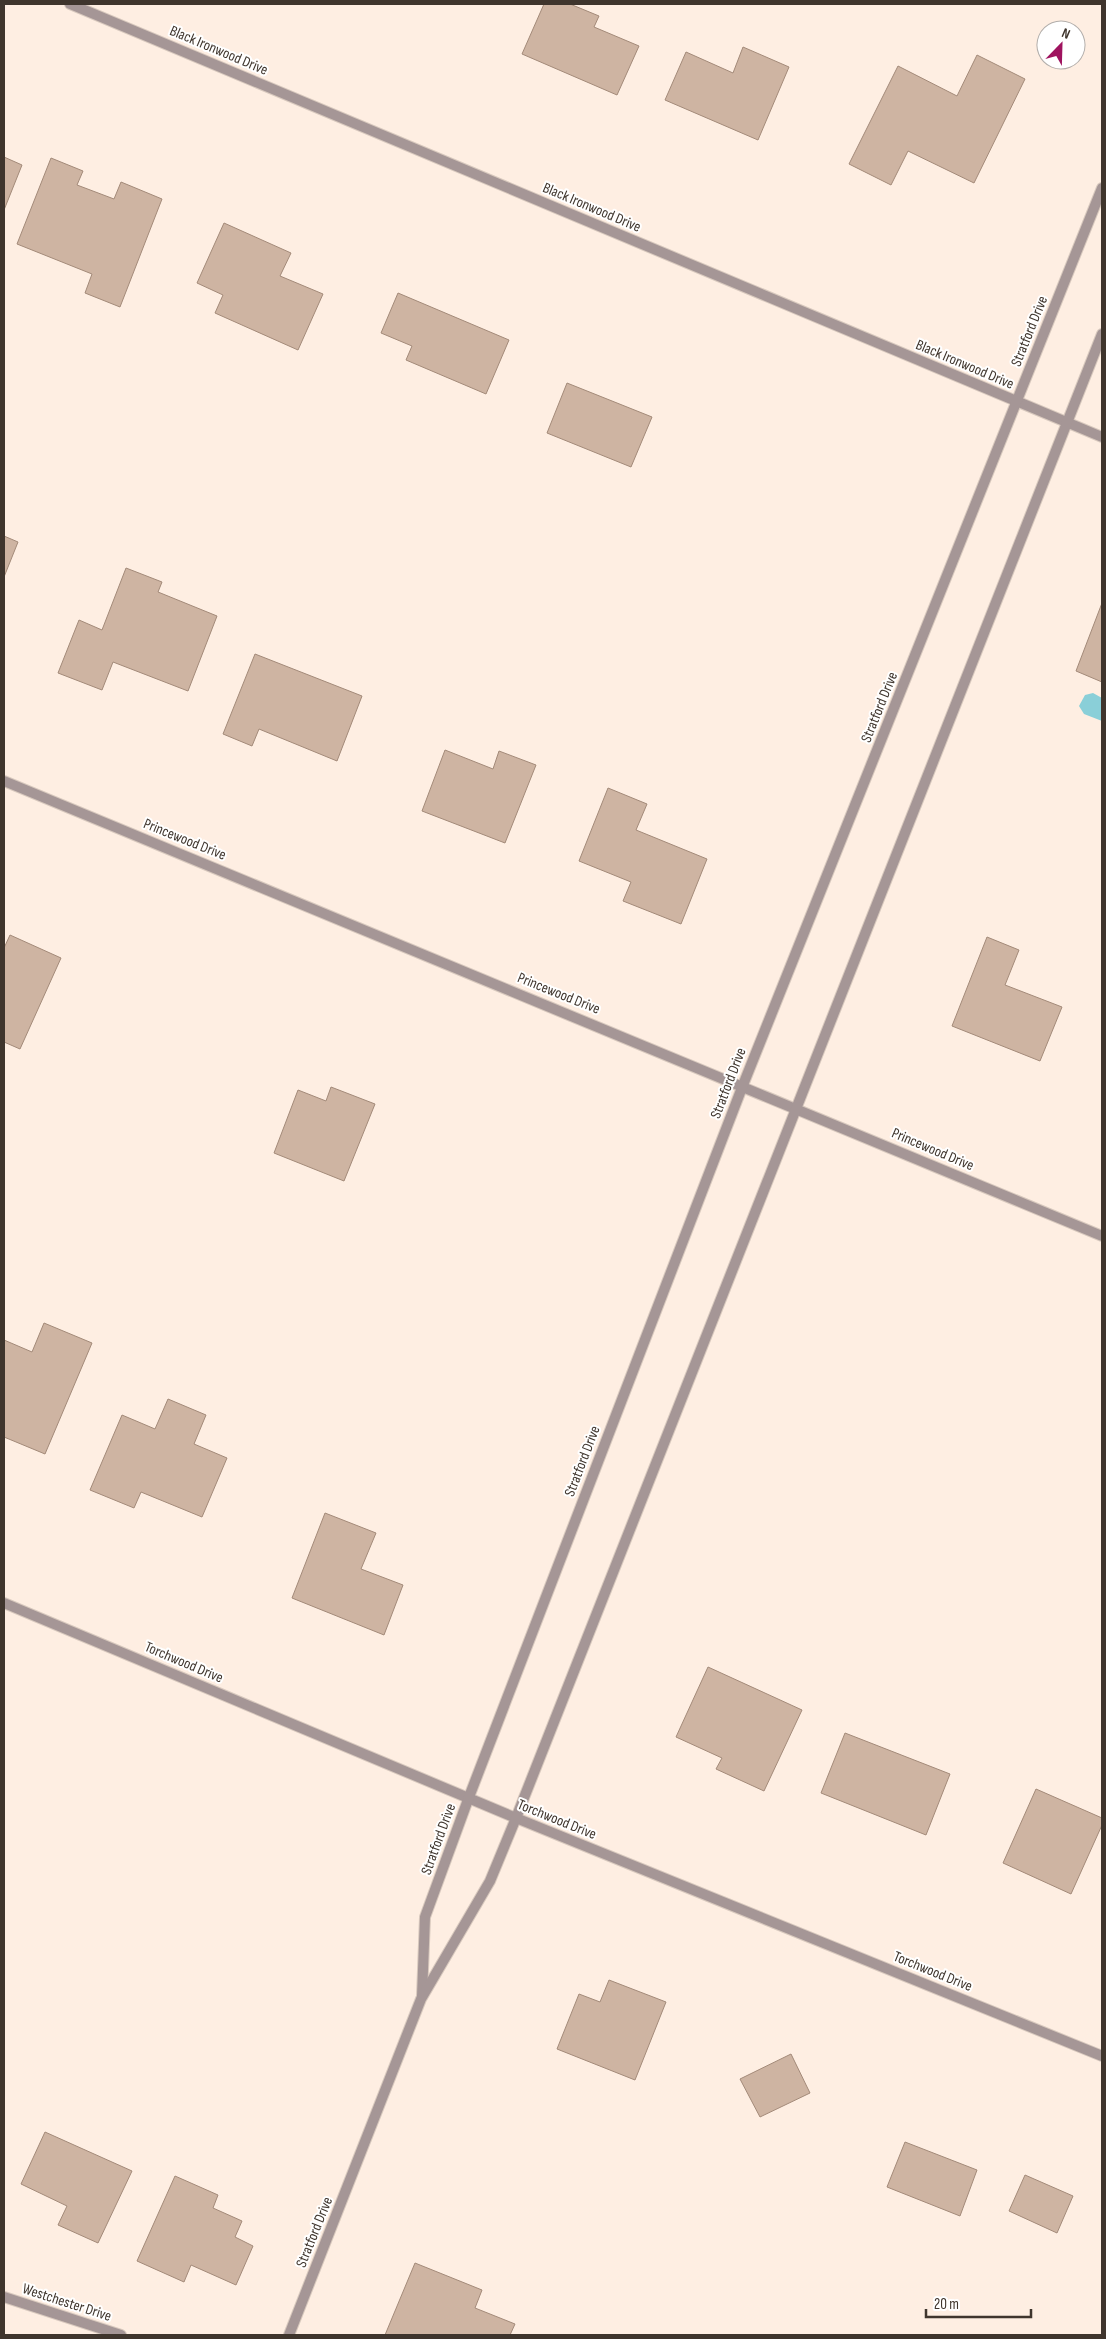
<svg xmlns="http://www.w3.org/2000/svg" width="1106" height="2339" viewBox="0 0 1106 2339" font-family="'Sofia Sans Condensed',sans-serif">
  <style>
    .water { fill: #8acfd8 }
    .building { fill: #ceb4a2; stroke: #a38a79 }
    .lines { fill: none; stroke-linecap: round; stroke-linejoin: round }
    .minor-casing { stroke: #d8c9be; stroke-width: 12 }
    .minor { stroke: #a59696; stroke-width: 10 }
    .labels { text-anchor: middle; stroke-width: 4; stroke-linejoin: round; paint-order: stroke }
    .street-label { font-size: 15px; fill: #3f352d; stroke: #fff }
  </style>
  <rect width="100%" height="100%" fill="#feeee2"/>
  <path class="water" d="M1093,693l9,5v23l-18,-7 -5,-8 6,-11z"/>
  <g class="building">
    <path d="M544,4h26l29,12 -5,11 45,19 -22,49 -95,-41z"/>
    <path d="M743,47l46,20 -31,73 -93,-40 21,-48 47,21z"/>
    <path d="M977,55l48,24 -51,104 -66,-32 -17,34 -42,-21 49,-98 59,30z"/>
    <path d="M4,157l18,8 -18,45z"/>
    <path d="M51,158l32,13 -6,14 37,14 7,-17 41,17 -42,108 -35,-14 7,-19 -75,-30z"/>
    <path d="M224,223l67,30 -11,23 43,18 -25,56 -83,-37 8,-18 -26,-12z"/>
    <path d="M398,293l111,47 -23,54 -80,-34 6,-14 -31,-13z"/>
    <path d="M567,383l85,34 -21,50 -84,-34z"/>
    <path d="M4,536l14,6 -14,35z"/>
    <path d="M126,568l36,14 -4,10 59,24 -29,75 -75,-29 -11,28 -44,-17 21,-53 23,10z"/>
    <path d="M1102,603v79l-26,-11z"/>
    <path d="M255,654l107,42 -25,65 -78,-32 -7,17 -29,-12z"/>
    <path d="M445,750l48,19 6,-18 37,14 -31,78 -83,-32z"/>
    <path d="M608,788l39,16 -11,26 71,29 -26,65 -58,-23 8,-19 -52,-21z"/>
    <path d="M10,935l51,23 -41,91 -16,-7v-94z"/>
    <path d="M987,937l32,13 -14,35 57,22 -22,54 -88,-35z"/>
    <path d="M331,1087l44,17 -31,77 -70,-28 24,-63 28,11z"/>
    <path d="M44,1323l48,20 -47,111 -41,-17v-97l28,12z"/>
    <path d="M168,1399l38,16 -12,29 33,14 -25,59 -61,-25 -7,16 -44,-18 32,-75 33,14z"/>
    <path d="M325,1513l51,20 -15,36 42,16 -19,50 -92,-37z"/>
    <path d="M708,1667l94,43 -38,81 -48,-22 6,-11 -46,-21z"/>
    <path d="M845,1733l105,41 -24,61 -105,-42z"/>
    <path d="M1036,1789l66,29v7l-31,69 -68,-31z"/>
    <path d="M609,1980l57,22 -31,78 -78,-31 22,-55 21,8z"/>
    <path d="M791,2054l19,39 -50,24 -20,-38z"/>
    <path d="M45,2132l87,39 -34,72 -40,-18 9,-19 -46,-22z"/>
    <path d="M905,2142l72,28 -17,46 -73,-29z"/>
    <path d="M1025,2175l48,21 -16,37 -48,-22z"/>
    <path d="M175,2176l43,19 -5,13 29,13 -7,16 18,9 -17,39 -45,-20 -7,17 -47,-21z"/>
    <path d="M415,2263l67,27 -7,18 40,16 -5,11h-125z"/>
  </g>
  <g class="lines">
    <defs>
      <g id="minor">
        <path d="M70,4l1032,433"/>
        <path d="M4,781l1098,455"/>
        <path d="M4,1603l512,215 586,238"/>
        <path d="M422,1996l3,-79 44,-120 274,-712 359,-897"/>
        <path d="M4,2297l117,38"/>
        <path d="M289,2335l132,-336 69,-118 26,-63 586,-1484"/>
      </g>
    </defs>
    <use href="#minor" class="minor-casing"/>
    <use href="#minor" class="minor"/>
  </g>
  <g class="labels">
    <g class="street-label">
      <text transform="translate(219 50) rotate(23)" y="5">Black Ironwood Drive</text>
      <text transform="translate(592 207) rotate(23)" y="5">Black Ironwood Drive</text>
      <text transform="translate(1029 331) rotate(-68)" y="5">Stratford Drive</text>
      <text transform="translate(965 364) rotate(23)" y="5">Black Ironwood Drive</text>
      <text transform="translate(879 707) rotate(-68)" y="5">Stratford Drive</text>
      <text transform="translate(185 839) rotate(22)" y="5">Princewood Drive</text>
      <text transform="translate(559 993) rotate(22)" y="5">Princewood Drive</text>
      <text transform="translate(728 1083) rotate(-69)" y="5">Stratford Drive</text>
      <text transform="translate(933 1149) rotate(23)" y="5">Princewood Drive</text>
      <text transform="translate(582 1461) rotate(-69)" y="5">Stratford Drive</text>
      <text transform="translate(184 1662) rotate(23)" y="5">Torchwood Drive</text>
      <text transform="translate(557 1819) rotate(22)" y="5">Torchwood Drive</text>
      <text transform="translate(438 1839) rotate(-70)" y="5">Stratford Drive</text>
      <text transform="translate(933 1971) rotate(22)" y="5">Torchwood Drive</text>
      <text transform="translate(314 2232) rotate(-68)" y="5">Stratford Drive</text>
      <text transform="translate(67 2302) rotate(18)" y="5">Westchester Drive</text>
    </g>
  </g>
  <rect width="1106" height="2339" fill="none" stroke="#3f352d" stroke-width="10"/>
  <g transform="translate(1061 45) rotate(23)"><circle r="24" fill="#ffffff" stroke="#b2aeab"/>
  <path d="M0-4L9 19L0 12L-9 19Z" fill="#9f135f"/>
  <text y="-8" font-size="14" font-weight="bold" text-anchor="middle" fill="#3f352d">N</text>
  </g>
  <path d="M926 2309v8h105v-8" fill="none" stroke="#3f352d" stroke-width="2.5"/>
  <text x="934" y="2309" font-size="15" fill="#3f352d" stroke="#ffffff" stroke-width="4" paint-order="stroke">20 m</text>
</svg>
